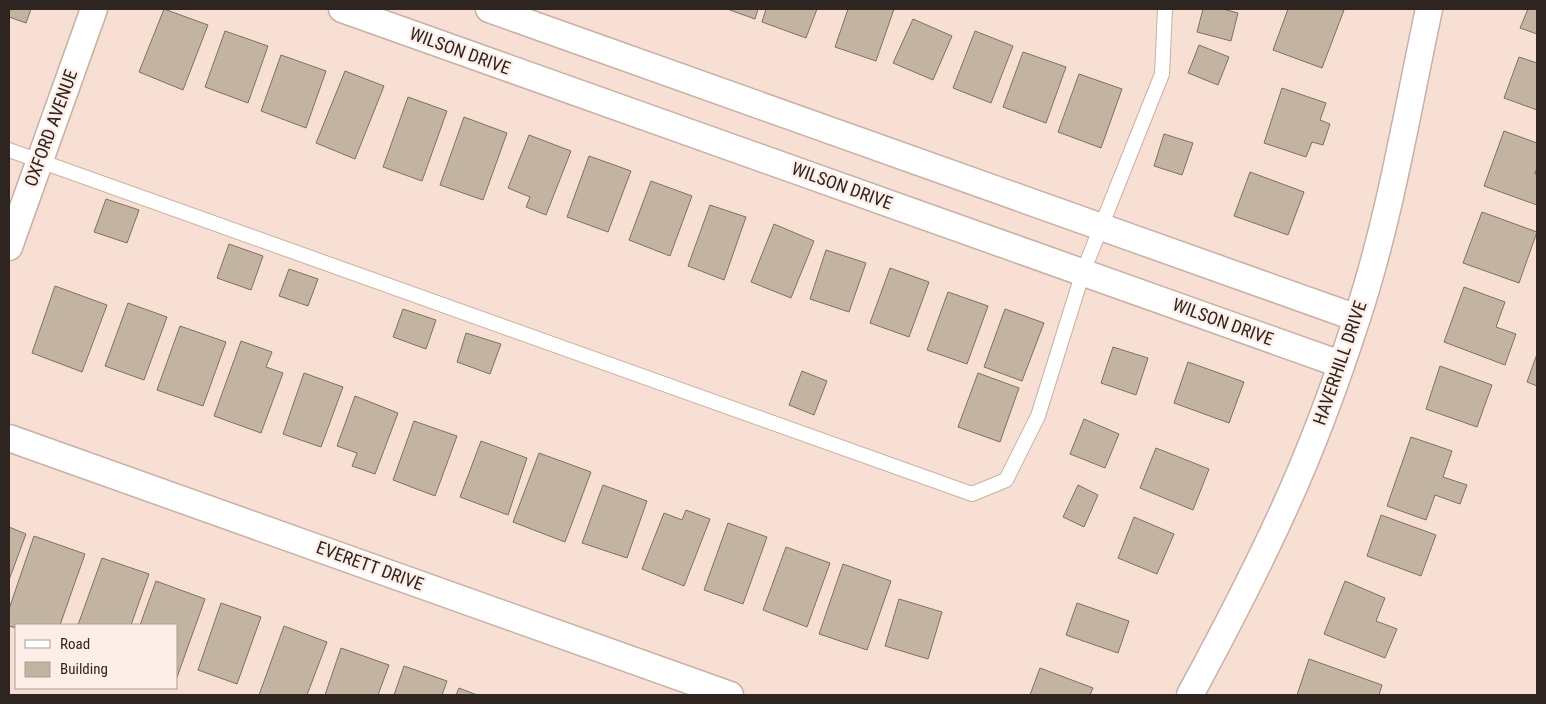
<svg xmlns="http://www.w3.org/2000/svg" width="1546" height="704" viewBox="0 0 1546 704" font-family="'Roboto Condensed',sans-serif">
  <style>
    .building { fill: #c2b4a0; stroke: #7e715f }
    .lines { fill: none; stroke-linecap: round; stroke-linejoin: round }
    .service-casing { stroke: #c8b0a6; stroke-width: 16 }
    .minor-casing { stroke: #c8b0a6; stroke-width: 29 }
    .service { stroke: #fff; stroke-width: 14 }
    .minor { stroke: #fff; stroke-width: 26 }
    .labels { text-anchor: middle; stroke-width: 5; stroke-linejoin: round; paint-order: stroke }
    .street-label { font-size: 18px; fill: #2e2420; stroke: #feeee8 }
  </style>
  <rect width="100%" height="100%" fill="#f8dfd4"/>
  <g class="building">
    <path d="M9,9h22l-5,14 -17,-6z"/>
    <path d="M164,9l44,16 -25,65 -44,-18z"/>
    <path d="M727,9h31l-3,10z"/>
    <path d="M766,9h51l-11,29 -44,-16z"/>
    <path d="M848,9h46l-18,52 -41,-14z"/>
    <path d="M1203,9h20l15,4 -7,28 -34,-9z"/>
    <path d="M1288,9h51l5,1 -22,58 -49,-18z"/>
    <path d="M1528,9h9v25l-17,-6z"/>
    <path d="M913,19l39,17 -19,44 -40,-17z"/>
    <path d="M225,31l43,15 -20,57 -43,-16z"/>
    <path d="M975,31l38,15 -22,57 -38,-15z"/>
    <path d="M1199,45l30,12 -11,28 -30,-12z"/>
    <path d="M1023,52l43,15 -20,56 -43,-16z"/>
    <path d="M281,55l45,16 -20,57 -45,-17z"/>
    <path d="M1519,57l18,6v47l-33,-12z"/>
    <path d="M345,71l39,15 -29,73 -39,-16z"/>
    <path d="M1079,74l43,15 -21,59 -43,-16z"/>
    <path d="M1282,88l44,15 -6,17 10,4 -7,21 -11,-3 -6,15 -42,-14z"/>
    <path d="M408,97l39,14 -25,70 -39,-14z"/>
    <path d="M464,117l43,16 -24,67 -43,-15z"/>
    <path d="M1504,131l33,12v24l-2,7h2v31l-53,-19z"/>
    <path d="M1164,134l29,9 -11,32 -28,-9z"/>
    <path d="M529,135l42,16 -25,64 -20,-8 4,-10 -22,-9z"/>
    <path d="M589,156l42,15 -23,61 -41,-15z"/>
    <path d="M1250,172l54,20 -16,43 -54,-19z"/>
    <path d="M651,181l41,15 -22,60 -41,-16z"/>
    <path d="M106,199l33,11 -12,33 -33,-11z"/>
    <path d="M710,205l36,12 -22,63 -36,-14z"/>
    <path d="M1482,212l55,20 -18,51 -56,-20z"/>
    <path d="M774,224l40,17 -23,57 -40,-16z"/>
    <path d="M229,244l34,12 -12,34 -34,-12z"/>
    <path d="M826,250l40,13 -17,49 -39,-13z"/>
    <path d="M890,268l39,14 -20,55 -39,-14z"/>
    <path d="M289,269l29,10 -10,27 -29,-10z"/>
    <path d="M55,286l52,19 -25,67 -50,-19z"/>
    <path d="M1464,287l41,15 -9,25 20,7 -11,31 -61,-23z"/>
    <path d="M948,292l40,14 -21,58 -40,-14z"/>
    <path d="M128,303l39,14 -23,63 -39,-14z"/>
    <path d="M403,309l33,11 -10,29 -33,-12z"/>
    <path d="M1005,309l39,14 -22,58 -38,-14z"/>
    <path d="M180,326l46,16 -23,64 -46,-16z"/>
    <path d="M466,333l35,11 -11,30 -33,-12z"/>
    <path d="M241,341l31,11 -6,15 17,6 -22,60 -47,-17z"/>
    <path d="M1113,347l35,11 -12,37 -35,-12z"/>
    <path d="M1537,354v32l-10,-4z"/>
    <path d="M1188,362l56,20 -15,41 -55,-20z"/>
    <path d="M1440,366l52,19 -15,42 -51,-18z"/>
    <path d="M802,371l25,10 -13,34 -25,-10z"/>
    <path d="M304,373l39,14 -22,60 -38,-13z"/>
    <path d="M978,373l41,15 -19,54 -42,-15z"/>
    <path d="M355,396l43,17 -23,61 -23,-8 5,-13 -20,-7z"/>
    <path d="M1084,419l35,15 -14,34 -35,-14z"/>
    <path d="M414,421l43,15 -22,60 -42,-16z"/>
    <path d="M1411,437l41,14 -9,26 24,8 -7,19 -25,-9 -9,25 -39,-14z"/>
    <path d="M481,441l46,17 -19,57 -48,-18z"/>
    <path d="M1156,448l53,21 -16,41 -53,-22z"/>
    <path d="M539,453l52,19 -26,70 -52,-20z"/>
    <path d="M603,485l44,16 -20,57 -45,-15z"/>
    <path d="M1078,485l20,10 -14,32 -21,-10z"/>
    <path d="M686,510l24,9 -26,67 -42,-17 22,-56 18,7z"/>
    <path d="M1381,515l55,20 -15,41 -54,-20z"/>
    <path d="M1134,517l40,17 -17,40 -39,-16z"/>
    <path d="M728,523l39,14 -24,67 -39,-14z"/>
    <path d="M9,527l17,7 -17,46z"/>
    <path d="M34,536l51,18 -25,71h-44v3l-7,-2v-17z"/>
    <path d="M786,547l44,16 -23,64 -44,-17z"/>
    <path d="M102,558l47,16 -18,51h-53z"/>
    <path d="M843,564l48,17 -24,69 -48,-16z"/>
    <path d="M156,581l49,18 -29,81v-55h-36z"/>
    <path d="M1345,581l40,17 -9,23 21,8 -12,29 -61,-24z"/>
    <path d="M899,599l43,13 -14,47 -43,-13z"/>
    <path d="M221,603l40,14 -24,67 -39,-14z"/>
    <path d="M1077,603l52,18 -11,32 -52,-18z"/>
    <path d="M284,626l43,16 -20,53h-48z"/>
    <path d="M341,648l48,17 -11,30h-53z"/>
    <path d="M1309,659l73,26 -3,10h-82z"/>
    <path d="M404,666l43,15 -5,14h-48z"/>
    <path d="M1040,668l53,20 -3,7h-60z"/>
    <path d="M459,688l18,7h-21z"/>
  </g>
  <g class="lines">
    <defs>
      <path id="service" d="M9,150l963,344 34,-14 32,-64 45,-144 79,-198 3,-65"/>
      <g id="minor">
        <path d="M342,9l998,355"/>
        <path d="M489,9l868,309"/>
        <path d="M9,247l85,-238"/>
        <path d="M9,438l721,257"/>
        <path d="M1190,695c33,-61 65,-122 94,-186 28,-61 52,-126 73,-191 33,-100 50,-206 72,-309"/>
      </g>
    </defs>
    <use href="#service" class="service-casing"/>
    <use href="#minor" class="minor-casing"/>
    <use href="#service" class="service"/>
    <use href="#minor" class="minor"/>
  </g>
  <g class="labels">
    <g class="street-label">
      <text transform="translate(460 51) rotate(20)" y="6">WILSON DRIVE</text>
      <text transform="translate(51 128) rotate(-70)" y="6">OXFORD AVENUE</text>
      <text transform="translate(842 186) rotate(20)" y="6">WILSON DRIVE</text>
      <text transform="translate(1223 322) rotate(20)" y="6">WILSON DRIVE</text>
      <text transform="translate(1340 363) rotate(-71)" y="6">HAVERHILL DRIVE</text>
      <text transform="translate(370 566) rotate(20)" y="6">EVERETT DRIVE</text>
    </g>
  </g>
  <rect width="1546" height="704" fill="none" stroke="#2e2420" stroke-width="20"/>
  <rect x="15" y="624" width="162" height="65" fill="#feeee8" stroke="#ab9d98"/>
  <rect x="25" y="640" width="25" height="8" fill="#ffffff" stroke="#ab9d98"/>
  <text x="60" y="649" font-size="15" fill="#2e2420">Road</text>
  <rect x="25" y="662" width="25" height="15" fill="#c2b4a0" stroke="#ab9d98"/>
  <text x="60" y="674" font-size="15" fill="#2e2420">Building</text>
</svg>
